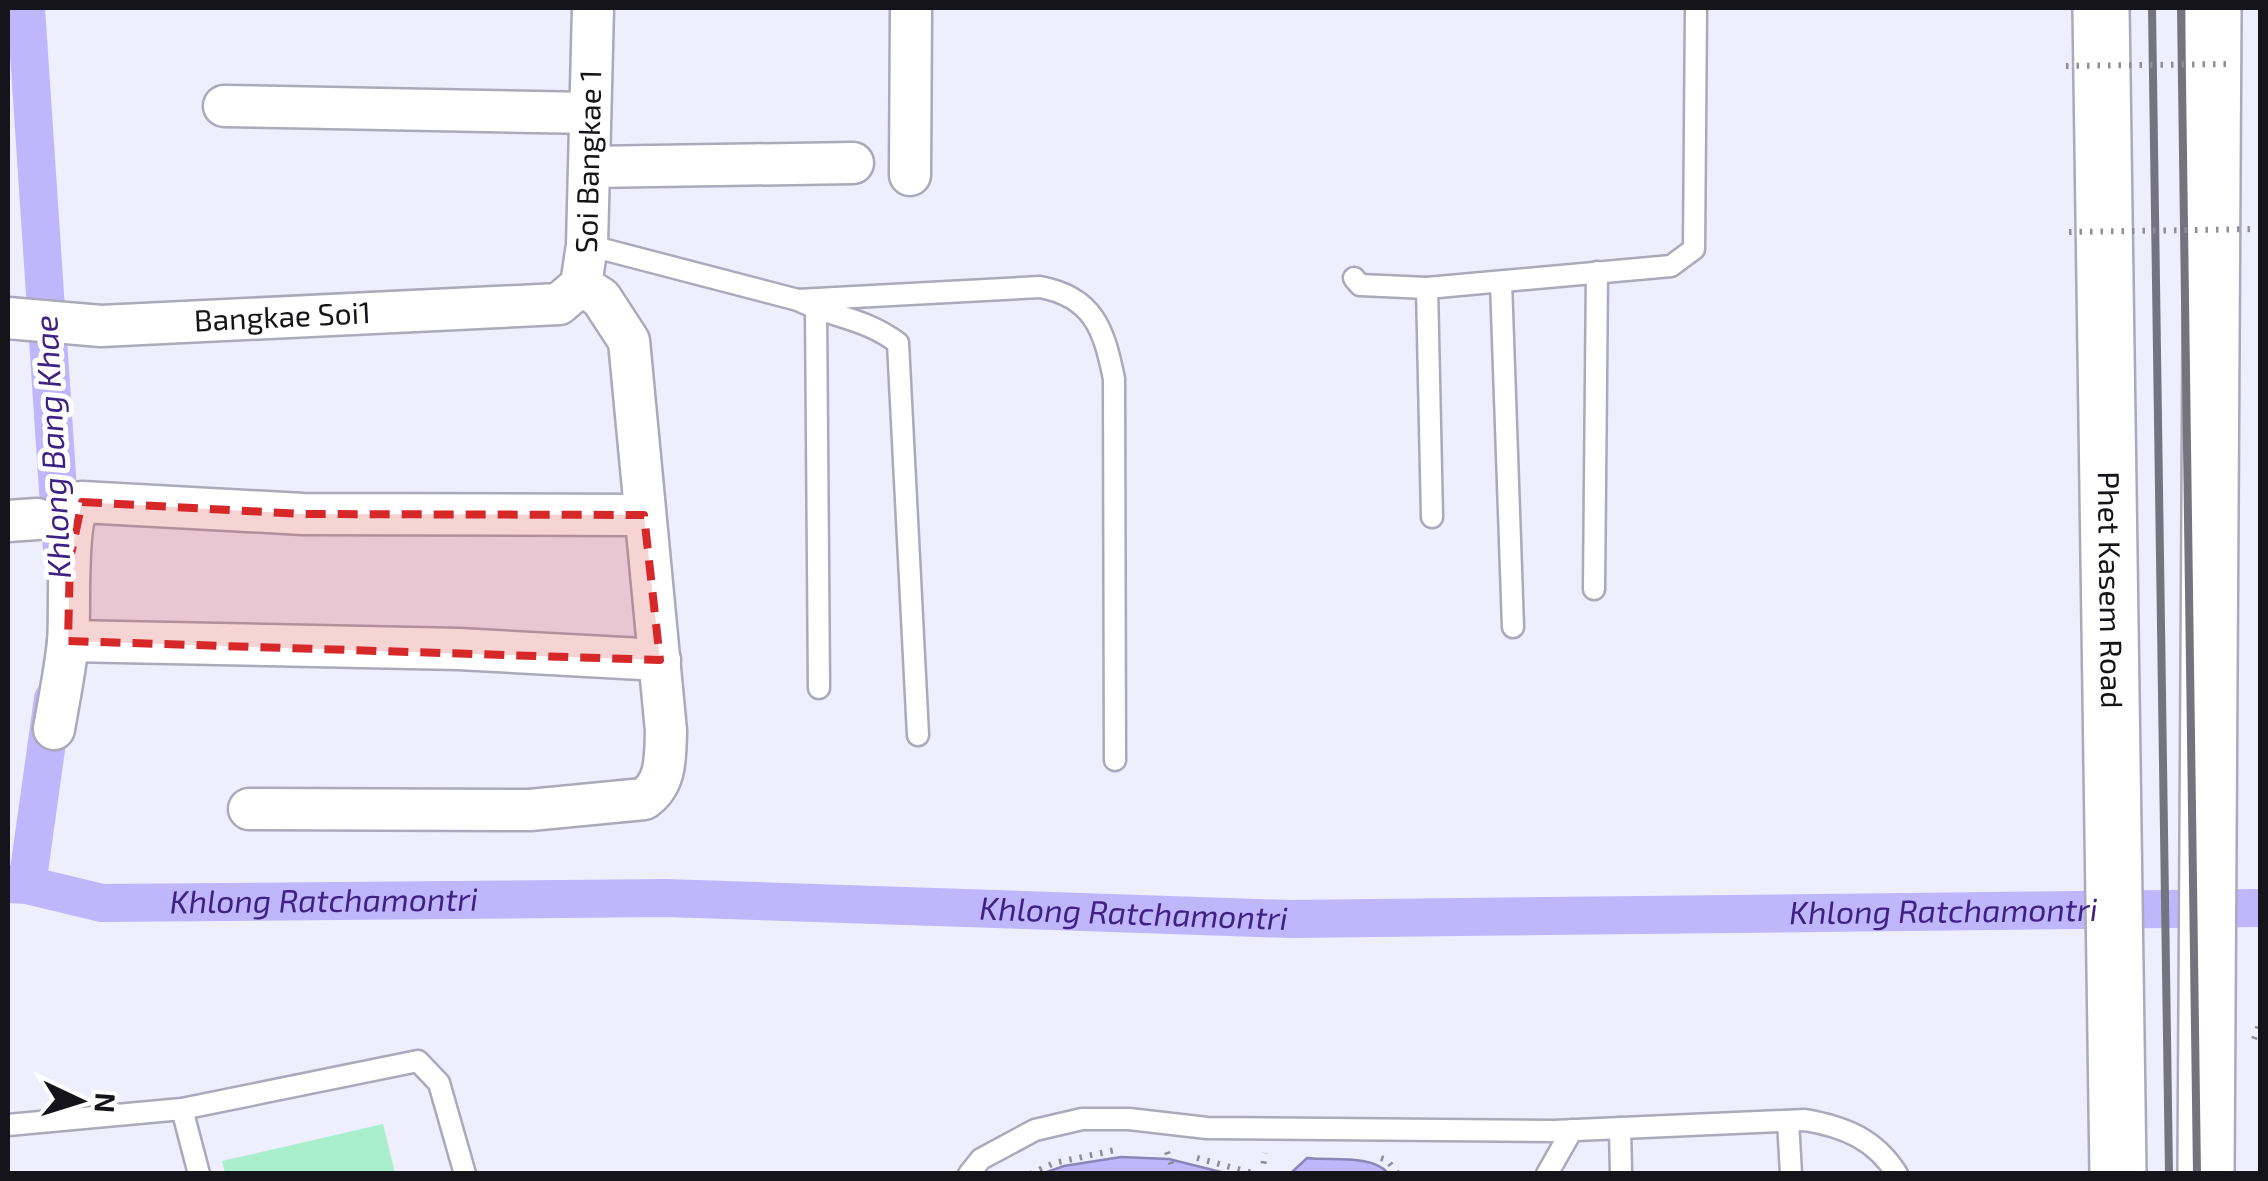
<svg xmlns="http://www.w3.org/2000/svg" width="2268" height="1181" viewBox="0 0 2268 1181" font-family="'Exo 2',sans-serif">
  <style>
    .green { fill: #a9eecd }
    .water { fill: #bfb6fc; stroke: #8c85b8; stroke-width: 2.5 }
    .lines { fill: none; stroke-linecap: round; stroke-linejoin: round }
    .canal { stroke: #bfb6fc; stroke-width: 38 }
    .lane-casing { stroke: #aba9ba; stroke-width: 25 }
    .street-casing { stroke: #aba9ba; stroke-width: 45 }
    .primary-casing { stroke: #aba9ba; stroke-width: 60 }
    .path { stroke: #8e8d98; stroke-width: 6; stroke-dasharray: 2.5 8; stroke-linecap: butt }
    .lane { stroke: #fff; stroke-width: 20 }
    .street { stroke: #fff; stroke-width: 40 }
    .primary { stroke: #fff; stroke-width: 55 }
    .rail { stroke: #75747e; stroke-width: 8 }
    .path-bridge { stroke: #8e8d98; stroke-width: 6; stroke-dasharray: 2.5 8; stroke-linecap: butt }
    .marked { fill: #d62828; fill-opacity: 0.2; stroke: #d62828; stroke-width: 8; stroke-dasharray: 20 12; stroke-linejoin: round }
    .labels { text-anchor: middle; stroke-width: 10; stroke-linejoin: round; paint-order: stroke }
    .street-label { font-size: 30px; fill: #15141a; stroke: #fff }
    .water-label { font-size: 32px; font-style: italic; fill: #3e2183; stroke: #fff }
  </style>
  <rect width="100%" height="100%" fill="#efeefd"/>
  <path class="green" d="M383,1124l12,49h-170l-3,-12z"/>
  <g class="water">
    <path d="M1121,1157l48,2 56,14h-181l20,-7z"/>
    <path d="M1307,1158c24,3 65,-4 81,15h-97z"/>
  </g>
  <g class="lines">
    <g class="canal">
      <path d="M26,8l36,542"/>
      <path id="s1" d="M8,884l19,1 75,18 564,-5 624,21 970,-11"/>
      <path d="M27,885l26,-186"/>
    </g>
    <defs>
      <g id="lane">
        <path d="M587,245l211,55c36,18 67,18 100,43l20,392"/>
        <path d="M1354,278l6,7 67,3 244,-22 23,-17 2,-241"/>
        <path d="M1501,282l12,345"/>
        <path d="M1427,288l5,229"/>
        <path d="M798,300l242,-13c54,10 64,43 74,92l1,381"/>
        <path d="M816,309l3,379"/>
        <path d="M1594,589l3,-317"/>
        <path d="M182,1109l17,65"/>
        <path d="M1788,1121l3,53"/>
        <path d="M8,1125l174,-16 236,-48 21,22 26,91"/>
        <path d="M1620,1128l1,46"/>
        <path d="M969,1174l12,-15 54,-29 47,-11h47l78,9 347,3 251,-11c40,7 70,19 92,54"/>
        <path d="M1547,1174l25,-44"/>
      </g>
      <g id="street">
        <path d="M224,106l366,7"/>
        <path d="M590,167l263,-4"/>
        <path d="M910,175l1,-167"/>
        <path id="s2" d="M8,318l93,8 458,-22 22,-19 6,-40 6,-237"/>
        <path d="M8,521l29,-2"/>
        <path d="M68,641l391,8 201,11"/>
        <path d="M54,729c5,-29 11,-58 14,-87 3,-29 -4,-122 14,-140l221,12 341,1"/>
        <path d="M249,809l281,1 114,-11c23,-16 21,-42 22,-68l-37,-390 -28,-43 -20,-13"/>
      </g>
      <g id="primary">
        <path id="s3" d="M2101,8l17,1166"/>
        <path d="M2206,1174l7,-1166"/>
      </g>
    </defs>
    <use href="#lane" class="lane-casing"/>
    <use href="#street" class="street-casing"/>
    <use href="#primary" class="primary-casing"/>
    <g class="path">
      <path d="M2254,1039l6,-17"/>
      <path d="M1167,1152l8,22"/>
      <path d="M1197,1158l59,16"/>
      <path d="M1381,1158l6,2 11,14"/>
      <path d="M1030,1174l24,-11 66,-14"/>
      <path d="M1262,1174l3,-21"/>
    </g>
    <use href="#lane" class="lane"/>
    <use href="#street" class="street"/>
    <use href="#primary" class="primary"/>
    <g class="rail">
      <path d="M2152,8l17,1166"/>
      <path d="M2181,8l16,1166"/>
    </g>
    <g class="path-bridge">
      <path d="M2066,66l167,-2"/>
      <path d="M2069,232l188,-3"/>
    </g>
  </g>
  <path class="marked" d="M82,502l221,12 341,1 16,145 -592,-19 2,-82z"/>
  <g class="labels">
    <g class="street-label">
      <text dy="10" stroke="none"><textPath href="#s2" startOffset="705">Soi Bangkae 1</textPath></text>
      <text dy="10" stroke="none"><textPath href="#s2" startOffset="275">Bangkae Soi1</textPath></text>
      <text dy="10" stroke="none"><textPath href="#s3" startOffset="582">Phet Kasem Road</textPath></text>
    </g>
    <g class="water-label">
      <text transform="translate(53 447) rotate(-93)" y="11">Khlong Bang Khae</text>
      <text dy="11" stroke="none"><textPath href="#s1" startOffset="318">Khlong Ratchamontri</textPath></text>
      <text dy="11" stroke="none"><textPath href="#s1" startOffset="1938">Khlong Ratchamontri</textPath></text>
      <text dy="11" stroke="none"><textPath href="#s1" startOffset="1128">Khlong Ratchamontri</textPath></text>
    </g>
  </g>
  <rect width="2268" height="1181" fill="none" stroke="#15141a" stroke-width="20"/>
  <g transform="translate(80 1101) rotate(94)" stroke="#ffffff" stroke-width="8" paint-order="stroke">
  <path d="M0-8L18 38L0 25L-18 38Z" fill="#15141a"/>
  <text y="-15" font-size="28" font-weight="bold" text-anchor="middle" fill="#15141a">N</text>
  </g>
</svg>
